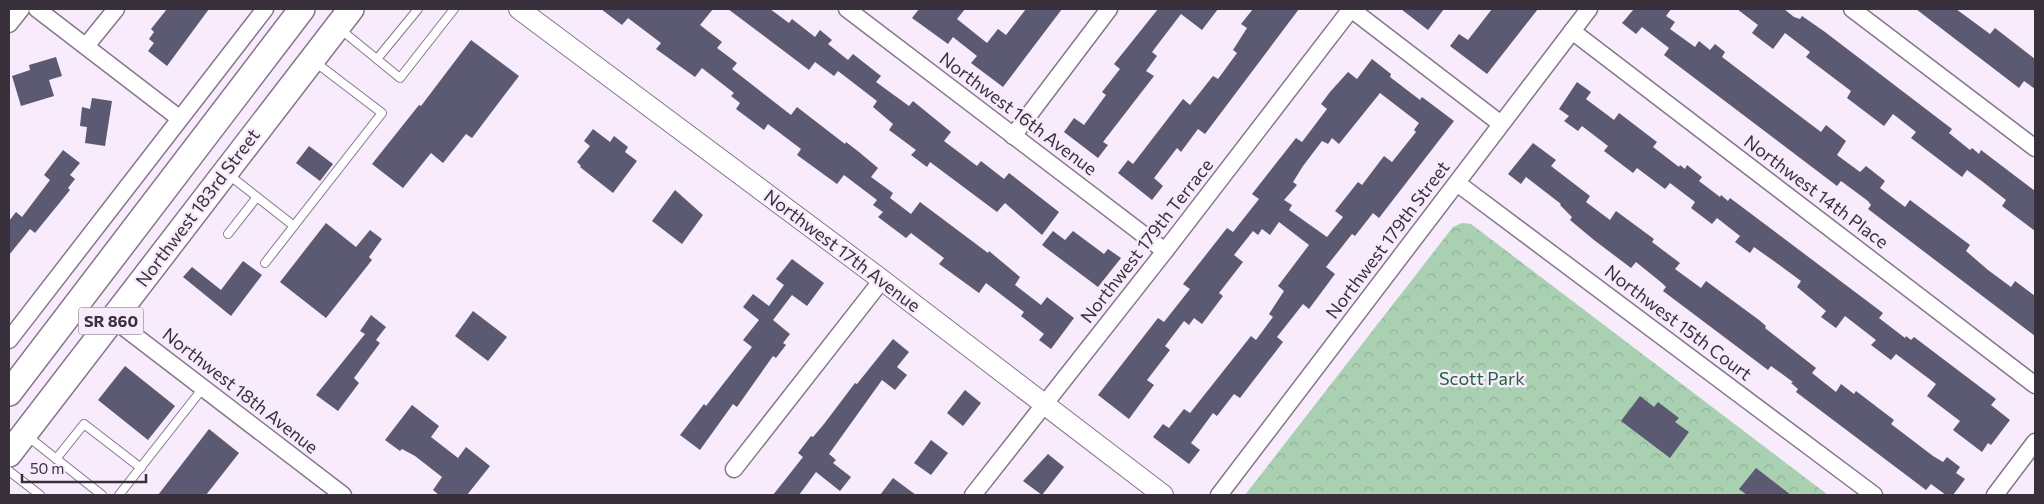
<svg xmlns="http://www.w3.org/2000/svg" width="2044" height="504" viewBox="0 0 2044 504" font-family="Commissioner,sans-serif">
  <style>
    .park { fill: url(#park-crowns) }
    .building { fill: #5c5973; fill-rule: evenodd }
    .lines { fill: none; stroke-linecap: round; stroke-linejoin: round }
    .service-casing { stroke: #87768e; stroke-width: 10 }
    .minor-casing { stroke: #87768e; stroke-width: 19 }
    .tertiary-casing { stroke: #87768e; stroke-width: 22 }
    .primary-casing { stroke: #87768e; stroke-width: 28 }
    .service { stroke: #fff; stroke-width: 8 }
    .minor { stroke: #fff; stroke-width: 16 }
    .tertiary { stroke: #fff; stroke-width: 20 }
    .primary { stroke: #fff; stroke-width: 25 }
    .labels { text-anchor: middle; stroke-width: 5; stroke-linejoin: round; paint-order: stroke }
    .shield { fill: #f7ebfc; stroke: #716875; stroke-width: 1 }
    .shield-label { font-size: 16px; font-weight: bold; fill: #38303b }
    .street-label { font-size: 18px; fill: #38303b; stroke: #f7ebfc }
    .park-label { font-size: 18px; fill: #226439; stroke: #f7ebfc }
  </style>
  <defs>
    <pattern id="park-crowns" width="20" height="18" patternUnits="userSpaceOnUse" patternTransform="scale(1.25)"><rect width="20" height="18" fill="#a8d0b1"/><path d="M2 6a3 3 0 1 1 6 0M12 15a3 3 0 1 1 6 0" fill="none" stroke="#91b399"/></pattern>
  </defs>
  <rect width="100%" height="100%" fill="#f7ebfc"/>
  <path class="park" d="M1462,223l9,1 357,271h-583l208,-268z"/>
  <g class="building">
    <path d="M167,9h42l-42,57 -19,-15 6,-8 -5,-4 5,-7 -3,-3z"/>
    <path d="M601,9h112l-13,16 22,17 -5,6 20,15 -5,6 59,46 6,-8 48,37 1,-2 13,10 19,16 -7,9 22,16 -3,5 21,16 9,-12 68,51 1,-2 31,26 -5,8 26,20 6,-8 27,21 -23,31 -12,-9 5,-6 -23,-18 3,-4 -38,-29 -7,10 -40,-29 5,-6 -33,-25 -5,5 -28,-21 5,-5 -10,-7 4,-5 -33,-25 -7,9 -40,-29 4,-6 -33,-25 -4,6 -28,-21 4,-6 -9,-7 3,-3 -32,-25 -7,9 -39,-28 5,-6 -33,-25 -6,7z"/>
    <path d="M728,9h42l19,14 3,-4 23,18 5,-7 12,10 -4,4 20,16 5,-6 28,22 -5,6 33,24 4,-5 38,31 -7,9 33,25 4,-5 23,18 5,-6 50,39 -17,23 -37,-32 -8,9 -67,-50 -3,5 -16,-12 5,-5 -27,-20 4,-6 -20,-17 4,-6 -39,-30 -4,5 -19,-14 -6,8z"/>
    <path d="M919,9h46l-8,10 30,24 11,-14 8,6 20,-26h36l-59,78 -32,-24 6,-7 -24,-19 -5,7 -36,-26z"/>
    <path d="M1158,9h60l-16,21 -21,-16 -29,38 5,4 -11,15 8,5 -51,66 5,3 -10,13 -34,-26 10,-14 10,7 22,-30 -4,-3 18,-23 -6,-5z"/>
    <path d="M1253,9h46l-94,125 -7,-5 -17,23 -4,-4 -23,30 9,8 -11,14 -34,-27 10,-13 5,4 50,-65 7,6 23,-29 5,3 19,-26 -4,-3 14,-22 -6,-4z"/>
    <path d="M1401,9h43l-16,21z"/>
    <path d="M1492,9h46l-51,65 -37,-28 9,-12 9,6z"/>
    <path d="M1634,9h37l-5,7 9,6 -5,7 25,18 4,-6 11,9 5,-6 10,8 -3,5 99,75 5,-7 20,16 -9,14 23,17 6,-6 19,15 -5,7 25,19 5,-7 60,45 -4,6 22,19 23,17 4,-6 20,15v40l-167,-127 3,-4 -3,-4 -27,-20 -4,5 -173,-131 5,-7 -27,-21 -6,7 -14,-11z"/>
    <path d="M1737,9h47l10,8 6,2 2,-3 23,16 127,97 -3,4 21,17 2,-2 7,6 2,-4 54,41v40l-33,-25 4,-6 -23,-18 -16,-12 -5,7 -51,-39 5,-6 -23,-18 -9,12 -37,-28 4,-7 -45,-34 4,-5 -25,-19 -12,16 -21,-16 6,-8z"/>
    <path d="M1916,9h40l34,25 5,-6 40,31v30l-11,-8 -5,7z"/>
    <path d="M471,40l48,36 -47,62 -6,-4 -23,29 -12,-10 -28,35 -31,-24 47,-59 2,1z"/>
    <path d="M56,57l6,19 -13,4 5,16 -33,10 -9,-30 18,-6 -1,-5z"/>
    <path d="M1372,59l19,15 -1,3 30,23 2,-3 32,24 -75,97 -6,-5 -18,23 -3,-2 -26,33 9,7 -26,35 -6,-5 -26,33 6,5 -43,56 -6,-4 -17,22 -4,-3 -22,30 9,7 -11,14 -36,-27 10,-13 6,4 15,-19 6,4 61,-77 5,4 17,-23 -4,-3 15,-23 -6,-5 31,-41 -30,-23 -9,13 -8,-6 -4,6 -5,-4 -19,24 9,7 -24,31 4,3 -21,28 -8,-6 -5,7 -5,-4 -19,25 5,4 -23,30 7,5 -25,34 -31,-24 60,-77 6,4 26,-33 -7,-5 44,-56 6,4 26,-33 -7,-5 44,-56 6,4 25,-33 -6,-5 9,-12 18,-20 9,7zM1380,93l39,30 -5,7 2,2 -24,30 -8,-6 -22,29 -4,-3 -23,29 8,6 -16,20 -38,-27 3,-5 -8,-5 13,-15 -4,-3 10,-16 19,-25 6,3 4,-6 7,6z"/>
    <path d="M1577,82l14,10 -5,7 28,21 5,-7 38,29 -4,5 26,20 1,-2 5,4 2,-4 15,12 -3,4 21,16 1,-2 7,6 2,-3 153,115 -4,5 26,20 1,-2 5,4 3,-3 82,62 -5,6 19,15 -19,25 -3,-2 -6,9 -29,-22 7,-9 -33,-25 9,-12 -40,-30 -5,6 -20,-15 5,-5 -31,-24 -9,12 -15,-11 5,-6 -29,-24 4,-6 -23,-17 -24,-17 -4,6 -15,-11 5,-6 -23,-18 -5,6 -21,-16 4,-6 -25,-19 -5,6 -28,-21 -4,5 -29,-22 4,-5 -26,-20 -4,5 -14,-10 5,-5 -10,-7z"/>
    <path d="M92,98l20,3 -7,45 -20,-3 2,-16 -7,-1 2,-19 8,2z"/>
    <path d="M593,129l17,13 4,-6 14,11 -3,5 12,9 -24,32 -33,-26 1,-1 -4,-4 13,-16 -6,-5z"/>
    <path d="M1533,143l23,17 -5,6 39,30 -4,6 24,18 6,-9 38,28 -2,3 28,21 -5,6 26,19 5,-7 53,39 7,6 -1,2 51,40 -4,5 24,19 5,-8 13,10 2,-3 38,29 -3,4 42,32 10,6 4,-5 13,10 -4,6 9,6 -12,16h-7l-15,-11 -5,6 -130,-98 2,-3 -7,-6 2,-1 -22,-16 -3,4 -105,-79 3,-4 -4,-4 -26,-21 -5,6 -37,-28 -24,-20 2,-3 -12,-12 1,-1 -35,-27 -5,7 -13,-10z"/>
    <path d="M309,146l24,18 -13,17 -24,-18z"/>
    <path d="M63,150l17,13 -10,12 5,4 -7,9 2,2 -35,43 -5,-4 -21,26v-34l7,-9 6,5 28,-37 -6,-5z"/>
    <path d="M675,190l28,25 -21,29 -30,-23z"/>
    <path d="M326,223l30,24 14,-17 12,9 -13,18 3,3 -46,58 -46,-36z"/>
    <path d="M1053,231l12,9 8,-9 31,23 4,-5 13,9 -23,29 -56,-42z"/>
    <path d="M792,259l32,24 -17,23 -15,-11 -19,25 17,14 -7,9 3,2 -10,13 -3,-2 -36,51 -4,-3 -33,46 -20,-15 24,-31 2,2 46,-59 -9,-7 16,-20 -16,-13 10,-13 16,12 15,-21 -8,-6z"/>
    <path d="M243,261l19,14 -31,41 -48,-39 9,-10 29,23z"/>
    <path d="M473,311l34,26 -19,24 -33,-25z"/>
    <path d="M371,315l15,12 -10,13 4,3 -26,35 5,5 -21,28 -22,-16 49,-61 -5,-3z"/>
    <path d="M893,339l16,13 -12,15 10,8 -12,15 -13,-10 -53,74 7,6 -3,3 18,14 -11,14 -24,-19 -17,23h-26l30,-38 -5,-4 13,-17 2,1 11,-13 31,-41 2,1z"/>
    <path d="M125,366l50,40 -27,34 -50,-40z"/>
    <path d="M965,390l16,13 -18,23 -16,-13z"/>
    <path d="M1640,396l14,11 4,-5 21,16 -4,4 14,10 -19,26 -49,-37z"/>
    <path d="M412,405l27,21 -8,11 27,21 8,-11 24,19 -23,29h-28l-6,-5 9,-13 -27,-21 -13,-7 -2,2 -15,-11z"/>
    <path d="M209,429l30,24 -33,42h-48z"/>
    <path d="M931,440l17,13 -17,22 -17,-12z"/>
    <path d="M1048,454l16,13 -22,28 -19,-14z"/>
    <path d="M1756,468l35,27h-44l-8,-6z"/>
    <path d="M893,478l23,17h-36z"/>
  </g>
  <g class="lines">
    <defs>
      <g id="service">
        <path d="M340,29l60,49 54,-69"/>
        <path d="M377,59l41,-50"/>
        <path d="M229,175l65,51"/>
        <path d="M228,234l29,-37"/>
        <path d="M265,263l117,-150 -67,-51"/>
        <path d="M26,435l76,60"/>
        <path d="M56,459l28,-35 57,44"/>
        <path d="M9,471l31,24"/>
        <path d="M119,495l84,-107"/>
      </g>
      <g id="minor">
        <path d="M37,9l142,109"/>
        <path d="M847,9l318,242"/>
        <path d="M1852,9l183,139"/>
        <path d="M9,24l12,-15"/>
        <path d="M1572,31l463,354"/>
        <path d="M86,46l30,-37"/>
        <path d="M1013,136l96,-127"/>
        <path d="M1457,183l417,312"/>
        <path d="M113,319l230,176"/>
        <path d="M9,340l256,-331"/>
        <path d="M734,469l148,-189"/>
        <path d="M973,495l192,-244 186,-242 150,115"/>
        <path d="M1219,495l370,-486"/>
        <path d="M1995,495l40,-53"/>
      </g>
      <path id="tertiary" d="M519,9l363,271 281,215"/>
      <g id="primary">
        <path d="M9,393l293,-384"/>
        <path d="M9,454l342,-445"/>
      </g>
    </defs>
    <use href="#service" class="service-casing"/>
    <use href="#minor" class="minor-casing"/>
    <use href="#tertiary" class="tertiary-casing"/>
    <use href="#primary" class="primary-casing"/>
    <use href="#service" class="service"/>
    <use href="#minor" class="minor"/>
    <use href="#tertiary" class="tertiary"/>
    <use href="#primary" class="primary"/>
  </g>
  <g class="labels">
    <rect class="shield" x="78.5" y="307.5" width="65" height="27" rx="4"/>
    <g class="shield-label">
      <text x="111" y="327">SR 860</text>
    </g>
    <g class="street-label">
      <text transform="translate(1018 114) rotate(37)" y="6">Northwest 16th Avenue</text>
      <text transform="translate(1816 192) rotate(37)" y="6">Northwest 14th Place</text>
      <text transform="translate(198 208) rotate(-53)" y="6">Northwest 183rd Street</text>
      <text transform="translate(1388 240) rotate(-53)" y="6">Northwest 179th Street</text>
      <text transform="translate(1147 241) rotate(-52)" y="6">Northwest 179th Terrace</text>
      <text transform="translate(842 251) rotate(37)" y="6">Northwest 17th Avenue</text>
      <text transform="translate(1678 323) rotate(37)" y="6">Northwest 15th Court</text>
      <text transform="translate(240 391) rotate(38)" y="6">Northwest 18th Avenue</text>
    </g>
    <g class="park-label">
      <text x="1482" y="385">Scott Park</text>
    </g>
  </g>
  <rect width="2044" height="504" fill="none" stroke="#38303b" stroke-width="20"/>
  <path d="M22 474v8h124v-8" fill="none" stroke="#38303b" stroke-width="2.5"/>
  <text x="30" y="474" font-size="15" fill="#38303b" stroke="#f7ebfc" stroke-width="4" paint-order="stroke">50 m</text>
</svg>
